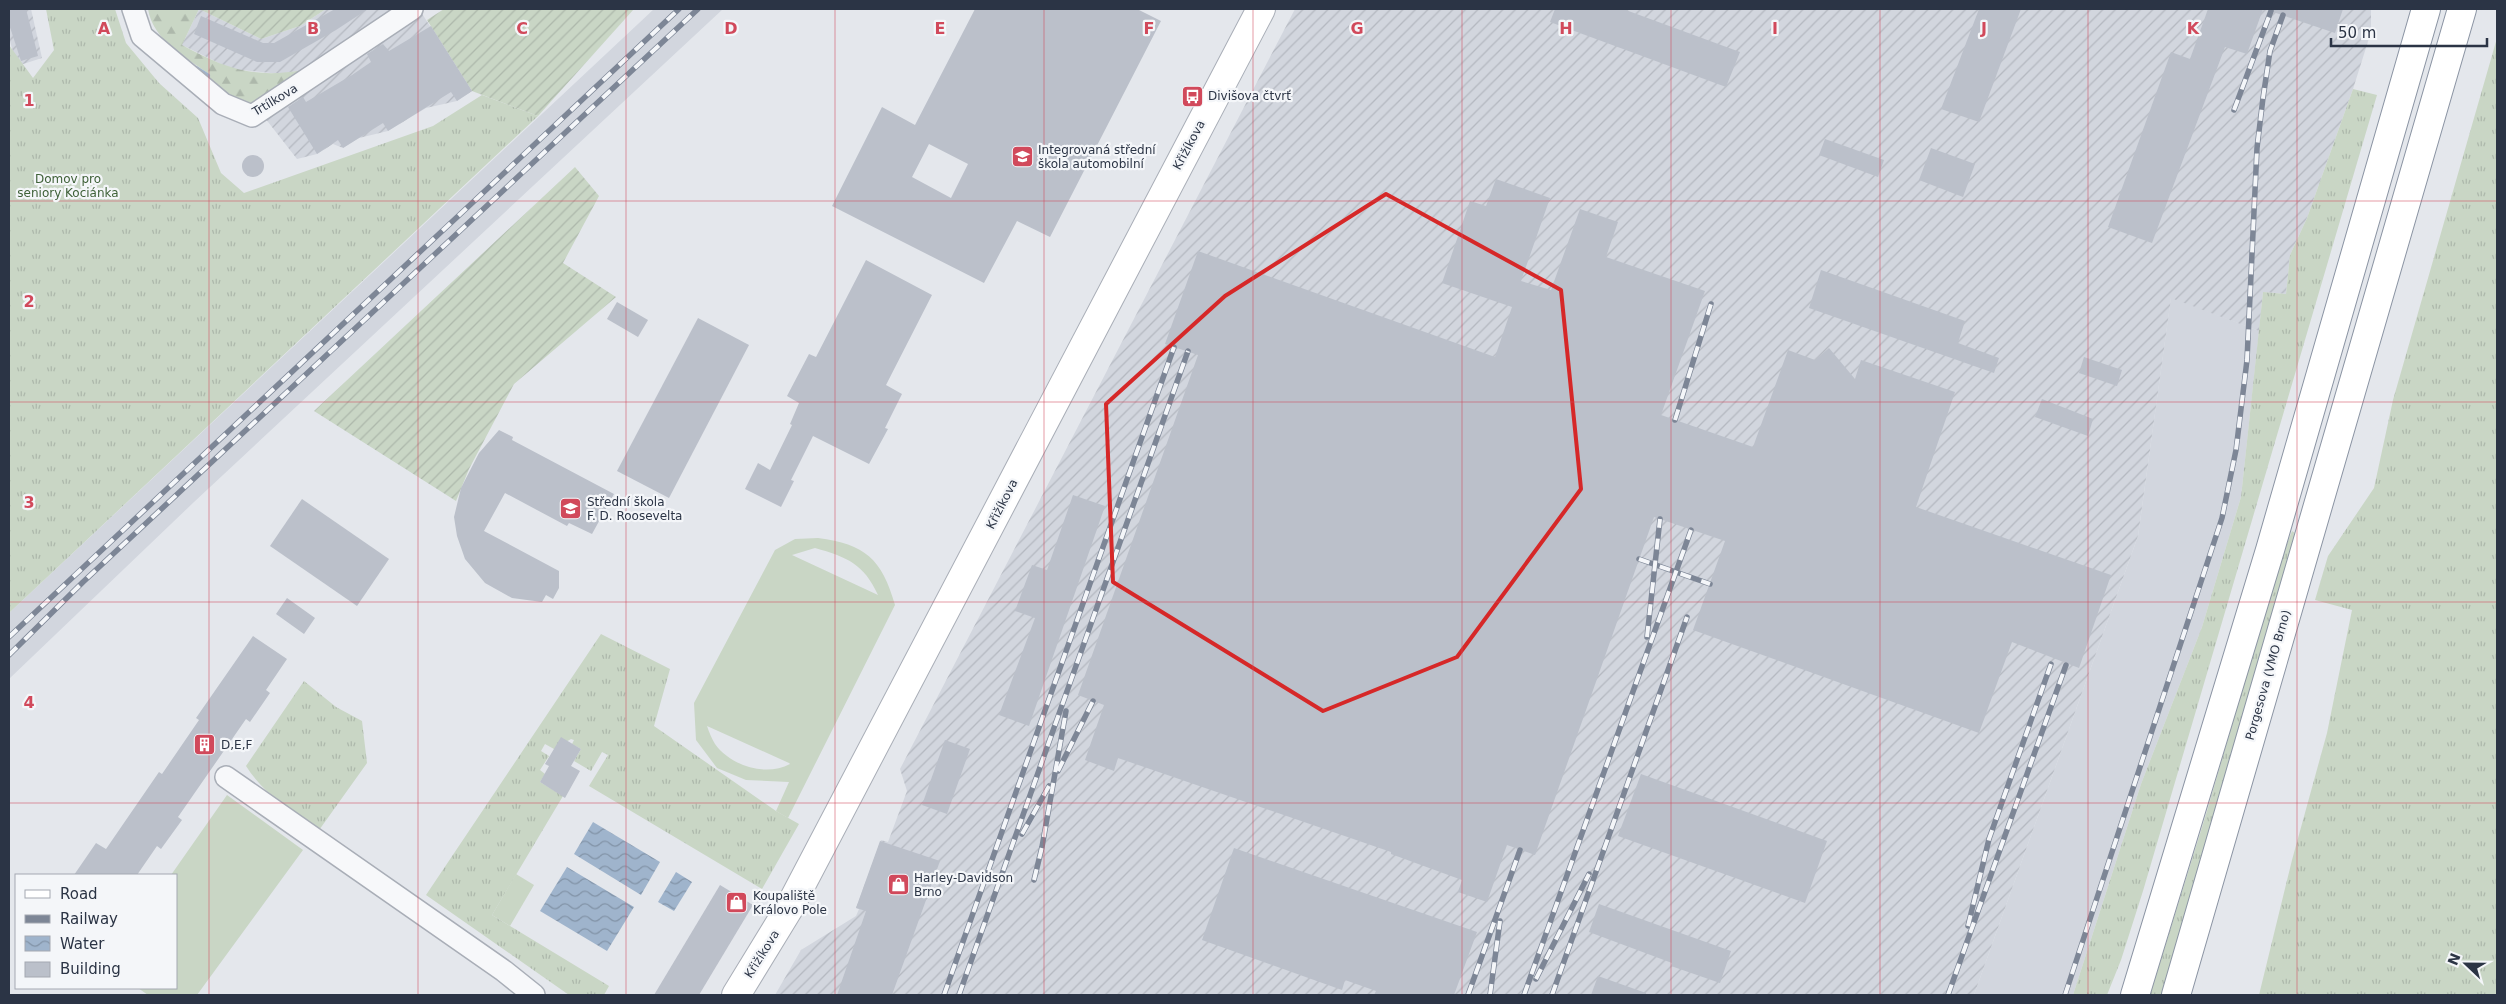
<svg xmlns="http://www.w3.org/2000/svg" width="2506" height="1004" viewBox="0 0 2506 1004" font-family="'DejaVu Sans',sans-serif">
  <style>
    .built { fill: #d2d6de }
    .industrial { fill: url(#industrial-furrows) }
    .grass { fill: url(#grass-tufts) }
    .forest { fill: url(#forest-firs) }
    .garden { fill: url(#garden-furrows) }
    .pitch { fill: #c9d6c5; fill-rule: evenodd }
    .water { fill: url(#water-waves) }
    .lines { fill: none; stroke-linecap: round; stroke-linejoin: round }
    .stream { stroke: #9fb4cc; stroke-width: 6 }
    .building { fill: #bbc0ca; fill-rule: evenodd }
    .street-casing { stroke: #a9aeb7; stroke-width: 24 }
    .secondary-casing { stroke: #a9aeb7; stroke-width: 30 }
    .highway-casing { stroke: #8b94a3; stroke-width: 30 }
    .street { stroke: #f7f8fa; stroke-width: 21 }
    .secondary { stroke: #fff; stroke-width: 28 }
    .highway { stroke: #fff; stroke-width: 28 }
    .rail-casing { stroke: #7d8696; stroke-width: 5.5 }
    .rail { stroke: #f4f6f9; stroke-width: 4; stroke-dasharray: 11; stroke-linecap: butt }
    .marked { fill: none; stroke: #d62828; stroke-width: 4; stroke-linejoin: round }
    .grid { fill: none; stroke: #d1495b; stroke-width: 1; stroke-opacity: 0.55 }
    .labels { text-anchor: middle; stroke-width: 4.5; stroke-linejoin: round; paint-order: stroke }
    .poi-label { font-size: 12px; fill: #2b3445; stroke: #f4f6f9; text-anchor: start }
    .street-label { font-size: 12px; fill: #2b3445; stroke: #f4f6f9 }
    .park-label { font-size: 12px; fill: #3f6138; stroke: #f4f6f9 }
    .grid-label { font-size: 16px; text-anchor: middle; font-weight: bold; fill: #d1495b; stroke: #f4f6f9; stroke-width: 4.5; stroke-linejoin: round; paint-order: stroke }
  </style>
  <defs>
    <pattern id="industrial-furrows" width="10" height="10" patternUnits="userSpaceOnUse" patternTransform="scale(1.25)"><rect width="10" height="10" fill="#d2d6de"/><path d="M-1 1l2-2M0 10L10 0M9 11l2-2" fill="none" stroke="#b4b8c0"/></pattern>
    <pattern id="grass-tufts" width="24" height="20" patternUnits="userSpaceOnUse" patternTransform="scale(1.25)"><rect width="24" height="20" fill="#c9d6c5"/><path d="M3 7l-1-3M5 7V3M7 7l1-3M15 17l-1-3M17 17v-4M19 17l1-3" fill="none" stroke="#adb8ab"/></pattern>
    <pattern id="forest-firs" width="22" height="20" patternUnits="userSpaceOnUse" patternTransform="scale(1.25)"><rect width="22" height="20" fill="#c9d6c5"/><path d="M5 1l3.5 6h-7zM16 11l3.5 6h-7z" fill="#adb8ab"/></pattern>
    <pattern id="garden-furrows" width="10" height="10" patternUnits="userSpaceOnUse" patternTransform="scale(1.25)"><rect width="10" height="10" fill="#c9d6c5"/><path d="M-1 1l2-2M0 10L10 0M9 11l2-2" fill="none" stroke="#adb8ab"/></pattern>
    <pattern id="water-waves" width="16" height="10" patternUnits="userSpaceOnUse" patternTransform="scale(1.25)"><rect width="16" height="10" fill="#9fb4cc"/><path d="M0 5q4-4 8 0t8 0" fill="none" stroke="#8293a7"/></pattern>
  </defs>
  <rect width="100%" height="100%" fill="#e4e7ec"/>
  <g class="built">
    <path d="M654,9h69l-529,493 -185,177v-66z"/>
    <path d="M2171,297l88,34 -18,166 -39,130 -61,157 -68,211h-99l164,-459z"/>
  </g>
  <g class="industrial">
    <path d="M9,9h22l11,49 -25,8 -8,-28z"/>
    <path d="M199,9l62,30 39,-13 26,-17h93l53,82 -15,10 -31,7 -38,23 -29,7 -16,10 -10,-4 -16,10 -20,5 -43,-55 48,-34 -22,4 -49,-5 -49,-24z"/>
    <path d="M1295,9h1076v23l-18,57 -46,129 -17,37 -4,39 -23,-2 -4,39 -88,-33 -33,238 -164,459h-1199l26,-45 55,-34 3,-7 -3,-1 25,-68 7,2 19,-51 -7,-22z"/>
  </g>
  <g class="grass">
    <path d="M46,9h69l11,34 33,40 39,35 23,55 23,20 189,-67 49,-31 56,21 -529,497v-568l24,33 21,-28z"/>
    <path d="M2497,38v957h-238l33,-135 35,-127 25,-123 -37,-10 13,-44 46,-68 19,-88z"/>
    <path d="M2353,89l24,6 -234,796 -22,69 -14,35h-34l68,-211 61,-157 39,-130 22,-205 23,2 4,-39 17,-37z"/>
    <path d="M2292,531l3,2 -7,31 -124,431h-14l57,-184 70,-241z"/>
    <path d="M601,634l69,35 -16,57 122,85 23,13 -37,65 -173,-103 19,-31 -6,-3 -11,19 -17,-10 7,-12 -9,-5 2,-4 -3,-1 -17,10 -9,-5 -4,7 8,5 -9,14 5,4 -5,8 23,14 -71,119 117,71 -5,9h-35l-143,-100z"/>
    <path d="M304,681l32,26 26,14 5,42 -50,70c-25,-21 -54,-40 -71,-67z"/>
  </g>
  <path class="forest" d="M148,9h51l-17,36c42,23 72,34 121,25l-49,34 -26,-6 -23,-18 4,-6c-24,-17 -56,-34 -61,-65z"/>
  <g class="garden">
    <path d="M199,9h127l-26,17 -39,13z"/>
    <path d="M444,9h190l-96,107 -66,-25 -45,-71z"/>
    <path d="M575,167l24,29 -36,67 53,34 -102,87 -45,85 -13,32 -142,-90z"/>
  </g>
  <g class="pitch">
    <path d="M818,538c47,6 64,21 77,67l-107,213 -12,-7 13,-29 -43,-2 -29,-12 -21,-28 -2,-37 81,-153 20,-11zM815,548c32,9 49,16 63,47l-86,-40zM707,726l82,37 1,1c-24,13 -59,2 -75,-20 -3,-5 -6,-12 -8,-18z"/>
    <path d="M227,795l76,55 -106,145h-49l-10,-7h38v-113h-5z"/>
    <path d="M516,874l18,11 -24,41 -18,-11z"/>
  </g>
  <g class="water">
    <path d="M593,822l67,40 -19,33 -67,-41z"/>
    <path d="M567,867l67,40 -27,44 -67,-40z"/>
    <path d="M676,872l16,10 -18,29 -16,-9z"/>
  </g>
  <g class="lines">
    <path class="stream" d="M196,69l11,7"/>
  </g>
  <g class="building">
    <path d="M9,9h17l12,47 -17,5 -12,-37z"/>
    <path d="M335,9h33l-32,21 -56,32h-23l-63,-28 7,-18 62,27h11z"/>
    <path d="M975,9h162l24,12 -111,216 -33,-16 -33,62 -152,-77 50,-99 33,18zM929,144l39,20 -17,34 -39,-21z"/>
    <path d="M1555,9h68l117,43 -14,35 -176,-65z"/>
    <path d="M1979,9h42l-42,113 -38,-13z"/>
    <path d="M2208,9h55l-16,45 -22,-7 -73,196 -44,-16 63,-175 19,7z"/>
    <path d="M2273,9h70l-8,24 -62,-21z"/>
    <path d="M431,26l41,65 -15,10 -6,-9 -63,39 -5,-8 -40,25 -5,-8 -21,14 -29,-47 15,-10 3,5 46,-27 19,-13 -4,-8 16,-10 6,7z"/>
    <path d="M1825,139l59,21 -6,17 -59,-22z"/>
    <path d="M1931,148l44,16 -12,33 -44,-17z"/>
    <circle cx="253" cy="166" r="11"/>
    <path d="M1496,179l54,19 -29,83 30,9 29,-81 38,13 -12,35 99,34 -44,124 92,32 35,-97 27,10 14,-12 26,31 6,-19 94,32 -39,115 195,68 -32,93 -67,-26 -33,91 -286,-103 32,-89 -71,-24 -119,338 -28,-10 -20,57 -29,-10 4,-12 -71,-26v-2l-273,-94 -4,13 -29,-11 19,-55 -26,-10 120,-340 -33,-11 33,-93 297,106 17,-50 -70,-24 28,-82 16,5z"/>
    <path d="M866,260l66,35 -46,90 16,9 -17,34 3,1 -19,35 -56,-28 -22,44 3,1 -13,26 -36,-18 13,-26 12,7 22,-45 -2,-1 9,-21 -12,-7 22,-42 7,3z"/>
    <path d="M1821,270l144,51 -7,22 41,15 -5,15 -185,-65z"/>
    <path d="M617,302l31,18 -10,17 -31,-18z"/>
    <path d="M698,318l51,27 -80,153 -52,-27z"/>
    <path d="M2084,357l38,13 -5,16 -38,-13z"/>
    <path d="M2042,399l51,20 -5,17 -53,-19z"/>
    <path d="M499,430l14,7 -1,3 102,54 -22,40 -23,-11 -2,3 -62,-33 -21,38 75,40v17l-6,11 -7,-4 -4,7 -30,-4 -27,-15 -20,-24 -8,-23 -3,-19 7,-29 18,-35z"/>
    <path d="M1073,495l32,11 -76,220 -30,-11 36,-97 -20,-7 17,-46 15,5z"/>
    <path d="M302,499l87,60 -32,47 -87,-60z"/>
    <path d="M287,598l28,20 -11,16 -28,-20z"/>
    <path d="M253,636l34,23 -21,31 4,3 -20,29 -4,-3 -68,98 4,3 -21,29 -4,-3 -20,29h-63l22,-32 10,6 53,-77 3,2 37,-54 -3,-2z"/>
    <path d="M561,737l20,12 -10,17 9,5 -15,27 -25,-16 9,-16 -4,-2z"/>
    <path d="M945,740l25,9 -23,65 -25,-9z"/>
    <path d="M1641,774l186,67 -22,62 -187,-67z"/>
    <path d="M880,841l60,20 -48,134h-55l29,-84 -10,-3z"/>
    <path d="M1234,848l243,84 -23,63h-80l2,-4 -31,-11 -3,10 -140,-50z"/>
    <path d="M720,885l33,20 -54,90h-45z"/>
    <path d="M1599,904l132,47 -11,32 -49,-17 1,-3 -83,-31z"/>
    <path d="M1598,976l48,17v2h-55z"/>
  </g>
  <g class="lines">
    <defs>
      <g id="street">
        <path d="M133,9l9,27 81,68 29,12 160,-107"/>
        <path d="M226,777l278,194 30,24"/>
      </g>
      <path id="secondary" d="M736,995l52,-85 473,-901"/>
      <g id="highway">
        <path d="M2135,995l135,-445 156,-541"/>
        <path d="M2176,995l286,-986"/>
      </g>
    </defs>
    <use href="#street" class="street-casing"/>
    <use href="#secondary" class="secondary-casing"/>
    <use href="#highway" class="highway-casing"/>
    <use href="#street" class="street"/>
    <use href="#secondary" class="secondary"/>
    <use href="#highway" class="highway"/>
    <defs>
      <g id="rail">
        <path d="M2234,110l37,-99"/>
        <path d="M1675,420l36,-116"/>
        <path d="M1639,559l71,25"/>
        <path d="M9,637l670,-628"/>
        <path d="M1647,637l13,-118"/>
        <path d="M9,655l74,-73 615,-573"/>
        <path d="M1058,771l35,-70"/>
        <path d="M1022,834l27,-48"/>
        <path d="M1034,880l8,-33 24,-136"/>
        <path d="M1968,926l21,-87 62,-175"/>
        <path d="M1536,979l53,-105"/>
        <path d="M944,995l230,-648"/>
        <path d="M959,995l229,-644"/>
        <path d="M1468,995l52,-145"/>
        <path d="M1490,995l10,-74"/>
        <path d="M1524,995l167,-465"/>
        <path d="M1552,995l135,-378"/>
        <path d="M1948,995l118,-330"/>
        <path d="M2065,995l157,-477 14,-68 11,-90 10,-212 6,-50 7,-47 13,-36"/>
      </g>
    </defs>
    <use href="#rail" class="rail-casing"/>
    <use href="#rail" class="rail"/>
  </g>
  <path class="marked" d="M1386,194l175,96 20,199 -124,168 -134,54 -210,-129 -7,-178 119,-108z"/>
  <path class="grid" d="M209,9v986M418,9v986M626,9v986M835,9v986M1044,9v986M1253,9v986M1462,9v986M1671,9v986M1880,9v986M2088,9v986M2297,9v986M9,201h2488M9,402h2488M9,602h2488M9,803h2488"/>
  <defs>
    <symbol id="bus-square" viewBox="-11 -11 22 22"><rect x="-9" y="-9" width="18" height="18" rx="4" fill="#d1495b" stroke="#f4f6f9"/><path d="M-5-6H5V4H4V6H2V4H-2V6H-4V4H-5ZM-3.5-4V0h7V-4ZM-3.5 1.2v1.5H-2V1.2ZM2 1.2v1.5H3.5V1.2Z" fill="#fff"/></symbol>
    <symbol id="school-square" viewBox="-11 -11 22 22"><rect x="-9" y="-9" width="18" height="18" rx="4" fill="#d1495b" stroke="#f4f6f9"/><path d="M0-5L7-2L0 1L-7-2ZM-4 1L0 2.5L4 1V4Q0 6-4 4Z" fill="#fff"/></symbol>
    <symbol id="university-square" viewBox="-11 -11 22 22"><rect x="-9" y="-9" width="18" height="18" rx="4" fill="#d1495b" stroke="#f4f6f9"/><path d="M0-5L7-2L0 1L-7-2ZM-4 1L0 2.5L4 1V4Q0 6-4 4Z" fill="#fff"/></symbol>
    <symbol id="building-square" viewBox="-11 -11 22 22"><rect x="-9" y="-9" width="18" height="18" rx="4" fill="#d1495b" stroke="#f4f6f9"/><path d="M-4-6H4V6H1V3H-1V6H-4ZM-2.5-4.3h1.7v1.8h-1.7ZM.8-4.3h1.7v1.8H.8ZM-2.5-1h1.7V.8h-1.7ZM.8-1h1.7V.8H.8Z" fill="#fff"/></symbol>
    <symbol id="shop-square" viewBox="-11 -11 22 22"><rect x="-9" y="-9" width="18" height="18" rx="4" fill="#d1495b" stroke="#f4f6f9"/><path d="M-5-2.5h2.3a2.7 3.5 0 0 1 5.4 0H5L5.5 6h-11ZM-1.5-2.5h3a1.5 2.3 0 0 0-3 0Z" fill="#fff"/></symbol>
  </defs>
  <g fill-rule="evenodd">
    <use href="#bus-square" x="1180" y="84" width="25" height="25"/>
    <use href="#school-square" x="1010" y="144" width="25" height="25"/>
    <use href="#university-square" x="558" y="496" width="25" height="25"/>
    <use href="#building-square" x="192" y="732" width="25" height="25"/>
    <use href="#shop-square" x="886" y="872" width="25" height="25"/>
    <use href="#shop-square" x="724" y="890" width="25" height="25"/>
  </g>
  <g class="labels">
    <g class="poi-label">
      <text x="1208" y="100">Divišova čtvrť</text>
      <text x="1038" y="154">Integrovaná střední<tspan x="1038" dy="14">škola automobilní</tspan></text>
      <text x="587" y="506">Střední škola<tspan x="587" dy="14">F. D. Roosevelta</tspan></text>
      <text x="221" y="749">D,E,F</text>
      <text x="914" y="882">Harley-Davidson<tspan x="914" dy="14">Brno</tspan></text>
      <text x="753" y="900">Koupaliště<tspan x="753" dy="14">Královo Pole</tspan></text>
    </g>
    <g class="street-label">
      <text transform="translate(275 100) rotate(-31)" y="4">Trtílkova</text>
      <text transform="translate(1189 145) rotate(-62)" y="4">Křižíkova</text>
      <text transform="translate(1002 504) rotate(-63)" y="4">Křižíkova</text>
      <text transform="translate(2268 675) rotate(-74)" y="4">Porgesova (VMO Brno)</text>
      <text transform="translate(762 954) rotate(-58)" y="4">Křižíkova</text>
    </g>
    <g class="park-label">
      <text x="68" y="183">Domov pro<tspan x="68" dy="14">seniory Kociánka</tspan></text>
    </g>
  </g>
  <g class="grid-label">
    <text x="104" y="34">A</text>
    <text x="313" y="34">B</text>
    <text x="522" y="34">C</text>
    <text x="731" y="34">D</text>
    <text x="940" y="34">E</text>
    <text x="1149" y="34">F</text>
    <text x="1357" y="34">G</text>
    <text x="1566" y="34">H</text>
    <text x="1775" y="34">I</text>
    <text x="1984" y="34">J</text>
    <text x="2193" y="34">K</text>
    <text x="29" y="106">1</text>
    <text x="29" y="307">2</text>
    <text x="29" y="508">3</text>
    <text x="29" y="708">4</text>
  </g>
  <rect width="2506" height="1004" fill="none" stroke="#2b3445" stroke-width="20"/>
  <rect x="15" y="874" width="162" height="115" fill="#f4f6f9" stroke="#a4a8b1"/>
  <rect x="25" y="890" width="25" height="8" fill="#ffffff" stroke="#a4a8b1"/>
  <text x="60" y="899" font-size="15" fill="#2b3445">Road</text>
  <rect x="25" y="915" width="25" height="8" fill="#7d8696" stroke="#a4a8b1"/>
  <text x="60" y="924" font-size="15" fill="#2b3445">Railway</text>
  <rect x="25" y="936" width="25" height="15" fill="url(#water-waves)" stroke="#a4a8b1"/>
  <text x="60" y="949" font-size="15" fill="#2b3445">Water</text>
  <rect x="25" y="962" width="25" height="15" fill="#bbc0ca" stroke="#a4a8b1"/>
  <text x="60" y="974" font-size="15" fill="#2b3445">Building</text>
  <g transform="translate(2466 964) rotate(292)" stroke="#f4f6f9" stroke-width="4" paint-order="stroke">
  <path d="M0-4L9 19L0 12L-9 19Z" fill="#2b3445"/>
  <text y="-8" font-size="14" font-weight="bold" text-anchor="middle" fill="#2b3445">N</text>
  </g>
  <path d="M2331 38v8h156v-8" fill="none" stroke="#2b3445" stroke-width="2.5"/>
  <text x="2338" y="38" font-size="15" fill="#2b3445" stroke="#f4f6f9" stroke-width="4" paint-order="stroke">50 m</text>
</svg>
